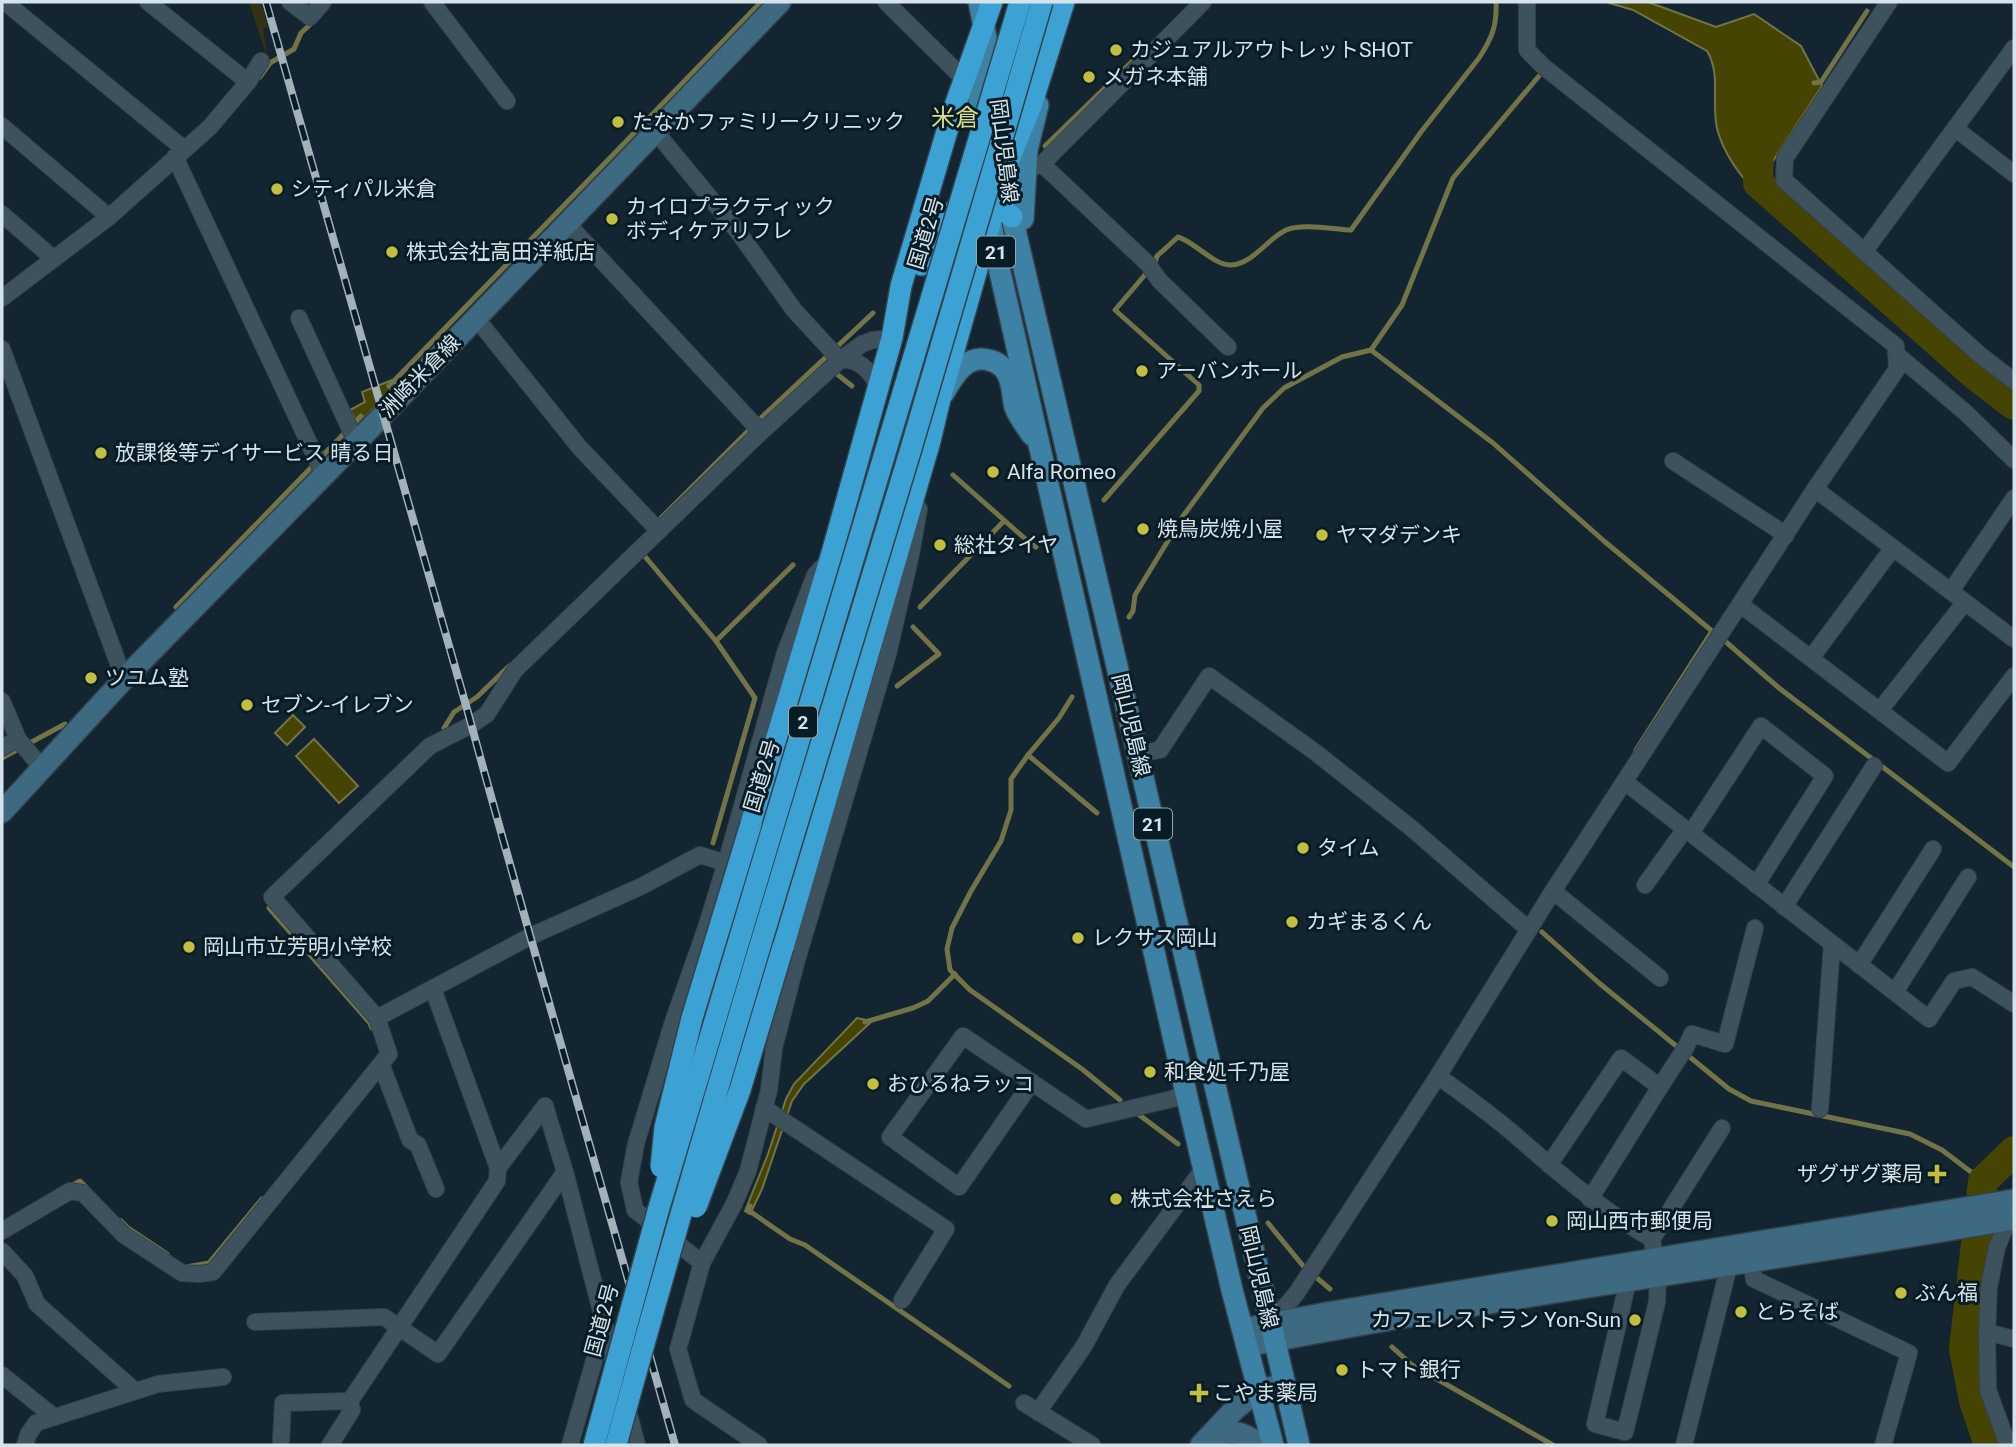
<svg xmlns="http://www.w3.org/2000/svg" width="2016" height="1447" viewBox="0 0 2016 1447" font-family="Roboto,'Noto Sans JP',sans-serif">
  <style>
    .green { fill: #333212 }
    .water { fill: #464402; stroke: #727448; stroke-width: 2 }
    .lines { fill: none; stroke-linecap: round; stroke-linejoin: round }
    .stream { stroke: #727448; stroke-width: 5 }
    .river { stroke: #464402; stroke-width: 30 }
    .street-casing { stroke: #34414a; stroke-width: 18 }
    .secondary-casing { stroke: #34414a; stroke-width: 24 }
    .primary-casing { stroke: #34414a; stroke-width: 24 }
    .highway-casing { stroke: #34414a; stroke-width: 24 }
    .street { stroke: #3e525e; stroke-width: 16 }
    .secondary { stroke: #3d6a81; stroke-width: 21 }
    .primary { stroke: #3d82a4; stroke-width: 21 }
    .highway { stroke: #3ca2d3; stroke-width: 21 }
    .rail-casing { stroke: #a3b1b9; stroke-width: 8 }
    .rail { stroke: #081c26; stroke-width: 5; stroke-dasharray: 16; stroke-linecap: butt }
    .highway-bridge-casing { stroke: #34414a; stroke-width: 24; stroke-linecap: butt }
    .highway-bridge { stroke: #3ca2d3; stroke-width: 21 }
    .poi-dot { fill: #c1be40; stroke: #081c26; stroke-width: 2.5 }
    .labels { text-anchor: middle; stroke-width: 6; stroke-linejoin: round; paint-order: stroke }
    .shield { fill: #081c26; stroke: #99a7af; stroke-width: 2 }
    .shield-label { font-size: 19px; font-weight: bold; fill: #d7e3ea }
    .poi-label { font-size: 21px; fill: #d7e3ea; stroke: #081c26; text-anchor: start }
    .street-label { font-size: 21px; fill: #d7e3ea; stroke: #081c26 }
    .quarter-label { font-size: 24px; fill: #dcdb8c; stroke: #081c26 }
  </style>
  <rect width="100%" height="100%" fill="#122530"/>
  <path class="green" d="M249,2h12l7,25 -5,1 4,29z"/>
  <g class="water">
    <path d="M1606,2h42l68,25 38,-13 47,32 21,40 -58,89 -11,13c-15,-14 -29,-36 -35,-56 -8,-25 4,-57 -11,-81l-74,-41z"/>
    <path d="M392,380l4,4 -38,41 -8,-15 15,-8 -3,-10z"/>
    <path d="M293,715l12,12 -18,18 -12,-12z"/>
    <path d="M314,739l44,47 -19,17 -43,-47z"/>
    <path d="M857,1018l15,3 -68,63 -12,17 -30,88 -12,25 -5,-3 23,-57 18,-55 8,-15z"/>
  </g>
  <g class="lines">
    <g class="stream">
      <path d="M260,77l10,-14 24,-14 7,-16 14,-13"/>
      <path d="M1814,83l7,-1 46,-71"/>
      <path d="M1045,146l103,-100"/>
      <path d="M1371,350l122,93 111,98 108,90 -76,119"/>
      <path d="M833,371l19,15"/>
      <path d="M389,386l372,-384"/>
      <path d="M953,475l78,69 5,3"/>
      <path d="M1104,500l95,-109v-6l-84,-75 40,-47 2,-7 21,-19c17,5 35,28 53,28 22,-1 36,-26 55,-35 15,-7 47,-1 65,0l70,-98 58,-74c13,-20 18,-32 17,-56"/>
      <path d="M654,525l108,-108 111,-104"/>
      <path d="M642,553l74,88"/>
      <path d="M176,607l185,-191"/>
      <path d="M920,607l84,-86"/>
      <path d="M1129,617l4,-6 2,-16 48,-79 80,-108 21,-20 58,-31 29,-7 31,-45 51,-127 86,-102"/>
      <path d="M1726,642l53,46 235,179"/>
      <path d="M897,686l42,-32 -26,-27"/>
      <path d="M1072,697l-13,21 -31,37 69,58"/>
      <path d="M444,728l10,-16 23,-15 32,-31"/>
      <path d="M1028,755l-17,24v31l-10,31 -30,50 -19,37 -5,21 3,21 20,20 112,79 38,31"/>
      <path d="M2,758l63,-34"/>
      <path d="M713,843l42,-145 -39,-57 77,-76"/>
      <path d="M269,908l101,115 2,5"/>
      <path d="M1542,932l57,51 130,106 22,12 159,33 32,16 41,31"/>
      <path d="M865,1022l48,-14 15,-7 27,-27"/>
      <path d="M1138,1114l40,30"/>
      <path d="M71,1186l9,-5 9,9"/>
      <path d="M750,1206l-2,4 42,29 15,6 204,141"/>
      <path d="M121,1221l7,7 39,26"/>
      <path d="M1268,1223l36,44 26,22"/>
      <path d="M186,1267l23,-4 53,-64"/>
      <path d="M1392,1347l20,18 141,80"/>
    </g>
    <g class="river">
      <path d="M1759,142l-1,41 217,192 39,30"/>
      <path d="M1989,1445l-15,-44 -10,-52 19,-168 31,-30"/>
    </g>
    <defs>
      <g id="street">
        <path d="M5,2l179,147"/>
        <path d="M148,2l100,80"/>
        <path d="M290,2l20,15 13,-15"/>
        <path d="M432,2l75,99"/>
        <path d="M886,2l78,77"/>
        <path d="M1889,2l-104,156 -1,22 196,175 34,26"/>
        <path d="M2,126l107,91"/>
        <path d="M1956,129l58,45"/>
        <path d="M655,131l84,102 55,77 46,50"/>
        <path d="M175,157l149,318"/>
        <path d="M1042,164l106,100 11,16 69,67"/>
        <path d="M1032,168l10,-4 161,-162"/>
        <path d="M2,214l52,45"/>
        <path d="M567,223l194,209"/>
        <path d="M1864,252l150,-204"/>
        <path d="M2,298l107,-81 101,-90 38,-45 13,-21"/>
        <path d="M299,318l57,124"/>
        <path d="M476,318l104,130 79,83"/>
        <path d="M2,349l122,330"/>
        <path d="M1896,354l69,58 49,48"/>
        <path d="M840,360c18,-2 32,11 38,28"/>
        <path d="M1673,461l113,74"/>
        <path d="M1815,489l199,150"/>
        <path d="M821,568l-6,7 -30,78 -59,210 -19,62 -35,100 -36,119 -7,38 6,28 67,53 32,-59 14,-33 21,-81 5,-42 22,-85 92,-309 23,-100 8,-45"/>
        <path d="M1951,591l63,-93"/>
        <path d="M1741,605l207,158 66,-87"/>
        <path d="M1811,658l82,-110"/>
        <path d="M2,701l16,38 24,29"/>
        <path d="M1880,710l85,-108"/>
        <path d="M2,748l16,-9"/>
        <path d="M1137,754l23,-4 49,-74 106,76 95,75 118,102"/>
        <path d="M1625,782l304,237 25,-38 18,-4 42,27"/>
        <path d="M1691,833l70,-107 64,50 -69,109"/>
        <path d="M1645,885l40,-56"/>
        <path d="M1553,891l107,87"/>
        <path d="M1784,907l90,-141"/>
        <path d="M1859,965l74,-116"/>
        <path d="M433,989l65,179 47,-62"/>
        <path d="M1895,992l73,-115"/>
        <path d="M377,1018l154,-82 111,-50 58,-31 26,8"/>
        <path d="M381,1064l29,76 8,5 18,44"/>
        <path d="M1438,1076c26,19 53,38 77,59 44,38 86,75 137,104l6,38 -1,25 -32,130 -30,-8 33,-143"/>
        <path d="M1032,1082l-73,105 -69,-50 73,-101 123,83 86,-20 14,-6"/>
        <path d="M1660,1087l26,-40 6,-13 33,10 30,-116"/>
        <path d="M545,1106l20,66 50,193"/>
        <path d="M764,1108l182,121 -44,71"/>
        <path d="M1820,1109l12,-165"/>
        <path d="M1549,1165l72,-107 39,29 -70,112"/>
        <path d="M2,1231l68,-40 13,2 41,42 58,38 17,1 14,-2 176,-218 -12,-36 -105,-121 158,-151 41,-21 16,-11 28,-44 246,-238 79,-72 22,-16 11,-4 19,-2"/>
        <path d="M1652,1239l70,-111"/>
        <path d="M2,1251l23,25 12,28 98,87"/>
        <path d="M1749,1252l5,27 155,74 -26,92"/>
        <path d="M702,1263l-24,86 15,51 66,45"/>
        <path d="M255,1322l129,-5 54,37 127,-182"/>
        <path d="M1270,1324l26,-30 142,-218 115,-185 262,-402 82,-120 -1,-23 -352,-279 -17,-17v-48"/>
        <path d="M1987,1332l27,7"/>
        <path d="M2,1375l52,42"/>
        <path d="M1024,1403l68,42"/>
        <path d="M627,1407l10,38"/>
        <path d="M1038,1412l46,-66 33,-61 87,-117"/>
        <path d="M281,1441l2,-38 67,-2 147,-220 1,-13"/>
        <path d="M25,1445l3,-10 8,-12 122,-39 65,-7"/>
        <path d="M330,1445l22,-35 -2,-9"/>
        <path d="M570,1445l34,-119"/>
        <path d="M1684,1445l45,-179"/>
        <path d="M2008,1445l-20,-55 -1,-58 2,-45 8,-40 14,-33"/>
      </g>
      <g id="secondary">
        <path d="M2,812l122,-133 259,-264 397,-413"/>
        <path d="M1243,1329l84,-16 687,-113"/>
        <path d="M1247,1346c254,-50 512,-83 767,-127"/>
        <path d="M1208,1440c20,-12 35,-9 52,5"/>
        <path d="M1201,1445l34,-36 24,-19 26,-6"/>
      </g>
      <g id="primary">
        <path d="M979,2l17,86"/>
        <path d="M975,49l12,153 13,70 186,821 46,197 41,155"/>
        <path d="M1007,165l5,52 287,1228"/>
        <path d="M1023,219l4,-69 11,-45"/>
        <path d="M943,394c11,-19 24,-42 49,-33 4,1 10,5 13,9 8,10 7,25 10,37 3,9 11,19 17,28"/>
      </g>
      <g id="highway">
        <path d="M921,265c4,-14 9,-30 18,-41 10,-14 38,-26 55,-20 8,3 13,8 18,13"/>
        <path d="M751,824l81,-271 60,-215 9,-52 51,-172 40,-112"/>
        <path d="M783,947l147,-506 10,-42 67,-235 24,-58 33,-104"/>
      </g>
    </defs>
    <use href="#street" class="street-casing"/>
    <use href="#secondary" class="secondary-casing"/>
    <use href="#primary" class="primary-casing"/>
    <use href="#highway" class="highway-casing"/>
    <use href="#street" class="street"/>
    <use href="#secondary" class="secondary"/>
    <use href="#primary" class="primary"/>
    <use href="#highway" class="highway"/>
    <defs>
      <path id="rail" d="M266,2l201,707c67,246 139,491 208,736"/>
    </defs>
    <use href="#rail" class="rail-casing"/>
    <use href="#rail" class="rail"/>
    <defs>
      <g id="highway-bridge">
        <path d="M661,1167l4,-40 27,-109 59,-194"/>
        <path d="M696,1207l44,-117 43,-143"/>
        <path d="M594,1445l64,-234 362,-1209"/>
        <path d="M616,1445c91,-333 194,-663 294,-993 45,-150 88,-300 132,-450"/>
      </g>
    </defs>
    <use href="#highway-bridge" class="highway-bridge-casing"/>
    <use href="#highway-bridge" class="highway-bridge"/>
  </g>
  <g class="poi-dot">
    <circle cx="1116" cy="50" r="7"/>
    <circle cx="1089" cy="77" r="7"/>
    <circle cx="618" cy="122" r="7"/>
    <circle cx="277" cy="189" r="7"/>
    <circle cx="612" cy="219" r="7"/>
    <circle cx="392" cy="252" r="7"/>
    <circle cx="1142" cy="371" r="7"/>
    <circle cx="101" cy="453" r="7"/>
    <circle cx="993" cy="472" r="7"/>
    <circle cx="1143" cy="529" r="7"/>
    <circle cx="1322" cy="535" r="7"/>
    <circle cx="940" cy="545" r="7"/>
    <circle cx="91" cy="678" r="7"/>
    <circle cx="247" cy="705" r="7"/>
    <circle cx="1303" cy="848" r="7"/>
    <circle cx="1292" cy="922" r="7"/>
    <circle cx="1078" cy="938" r="7"/>
    <circle cx="189" cy="947" r="7"/>
    <circle cx="1150" cy="1072" r="7"/>
    <circle cx="873" cy="1084" r="7"/>
    <path d="M1933.5 1163.5h7v7h7v7h-7v7h-7v-7h-7v-7h7z"/>
    <circle cx="1116" cy="1199" r="7"/>
    <circle cx="1552" cy="1221" r="7"/>
    <circle cx="1901" cy="1293" r="7"/>
    <circle cx="1741" cy="1312" r="7"/>
    <circle cx="1635" cy="1320" r="7"/>
    <circle cx="1342" cy="1370" r="7"/>
    <path d="M1195.5 1382.5h7v7h7v7h-7v7h-7v-7h-7v-7h7z"/>
  </g>
  <g class="labels">
    <g class="shield">
      <rect x="977" y="236.5" width="38" height="31" rx="5"/>
      <rect x="789" y="706.5" width="28" height="31" rx="5"/>
      <rect x="1134" y="808.5" width="38" height="31" rx="5"/>
    </g>
    <g class="shield-label">
      <text x="996" y="259">21</text>
      <text x="803" y="729">2</text>
      <text x="1153" y="831">21</text>
    </g>
    <g class="poi-label">
      <text x="1130" y="57">カジュアルアウトレットSHOT</text>
      <text x="1103" y="84">メガネ本舗</text>
      <text x="632" y="129">たなかファミリークリニック</text>
      <text x="291" y="196">シティパル米倉</text>
      <text x="626" y="214">カイロプラクティック<tspan x="626" dy="24">ボディケアリフレ</tspan></text>
      <text x="406" y="259">株式会社高田洋紙店</text>
      <text x="1156" y="378">アーバンホール</text>
      <text x="115" y="460">放課後等デイサービス 晴る日</text>
      <text x="1007" y="479">Alfa Romeo</text>
      <text x="1157" y="536">焼鳥炭焼小屋</text>
      <text x="1336" y="542">ヤマダデンキ</text>
      <text x="954" y="552">総社タイヤ</text>
      <text x="105" y="685">ツユム塾</text>
      <text x="261" y="712">セブン-イレブン</text>
      <text x="1317" y="855">タイム</text>
      <text x="1306" y="929">カギまるくん</text>
      <text x="1092" y="945">レクサス岡山</text>
      <text x="203" y="954">岡山市立芳明小学校</text>
      <text x="1164" y="1079">和食処千乃屋</text>
      <text x="887" y="1091">おひるねラッコ</text>
      <text x="1923" y="1181" text-anchor="end">ザグザグ薬局</text>
      <text x="1130" y="1206">株式会社さえら</text>
      <text x="1566" y="1228">岡山西市郵便局</text>
      <text x="1915" y="1300">ぶん福</text>
      <text x="1755" y="1319">とらそば</text>
      <text x="1621" y="1327" text-anchor="end">カフェレストラン Yon-Sun</text>
      <text x="1356" y="1377">トマト銀行</text>
      <text x="1213" y="1400">こやま薬局</text>
    </g>
    <g class="street-label">
      <text transform="translate(1004 151) rotate(83)" y="7">岡山児島線</text>
      <text transform="translate(926 233) rotate(-73)" y="7">国道2号</text>
      <text transform="translate(420 376) rotate(-46)" y="7">洲崎米倉線</text>
      <text transform="translate(1131 725) rotate(77)" y="7">岡山児島線</text>
      <text transform="translate(762 776) rotate(-73)" y="7">国道2号</text>
      <text transform="translate(1259 1277) rotate(77)" y="7">岡山児島線</text>
      <text transform="translate(602 1320) rotate(-75)" y="7">国道2号</text>
    </g>
    <g class="quarter-label">
      <text x="955" y="126">米倉</text>
    </g>
  </g>
  <rect width="2016" height="1447" fill="none" stroke="#d7e3ea" stroke-width="7"/>
</svg>
